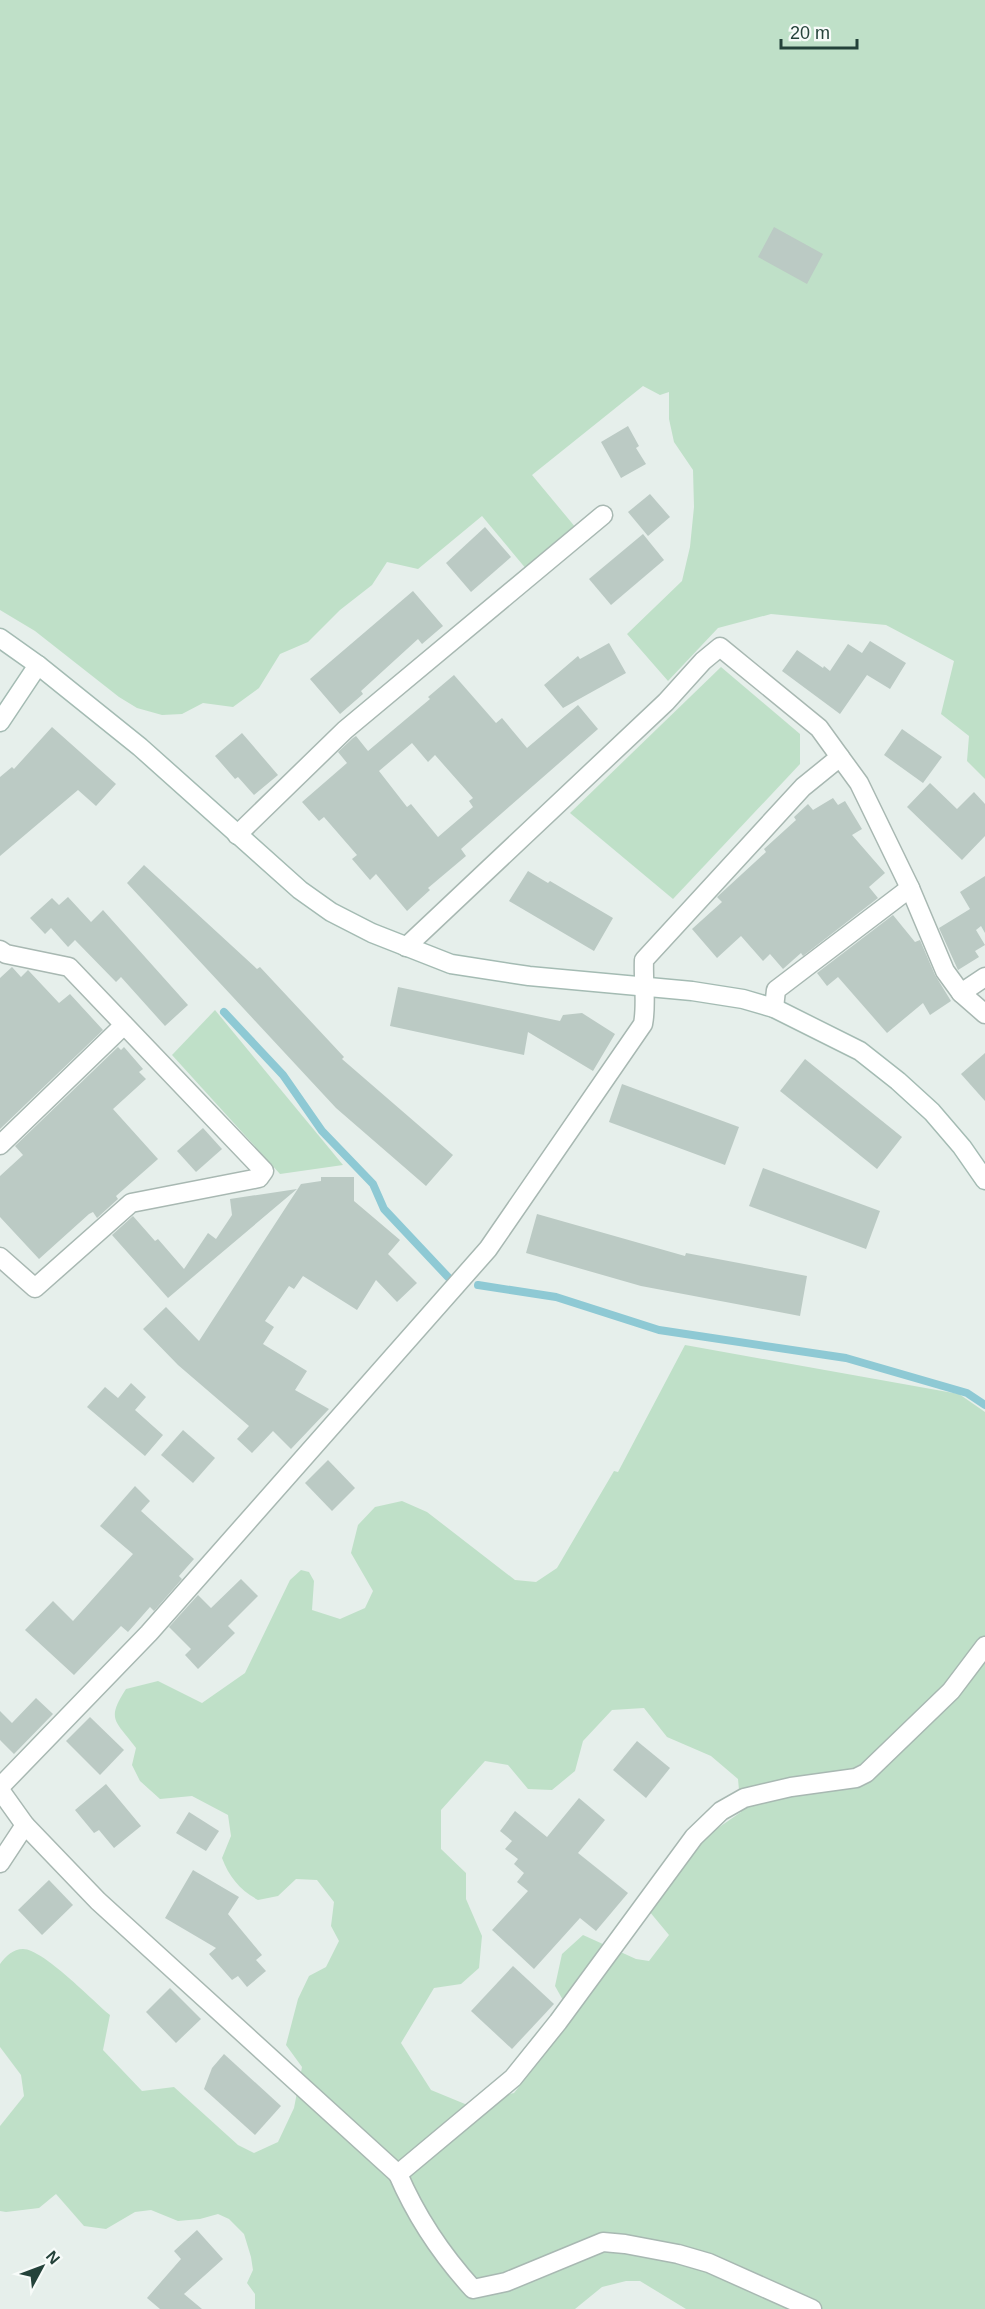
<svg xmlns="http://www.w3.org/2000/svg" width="985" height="2309" viewBox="0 0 985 2309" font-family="Arial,sans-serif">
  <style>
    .green { fill: #bfe0c8; fill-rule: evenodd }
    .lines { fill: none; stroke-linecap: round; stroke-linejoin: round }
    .stream { stroke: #8ec9d4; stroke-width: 8 }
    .building { fill: #bbcac4; fill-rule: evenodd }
    .street-casing { stroke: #a8b8b2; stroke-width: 21 }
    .secondary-casing { stroke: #a4bbb3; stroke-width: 21 }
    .street { stroke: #fff; stroke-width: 18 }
    .secondary { stroke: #fff; stroke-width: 18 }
  </style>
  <rect width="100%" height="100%" fill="#e6efeb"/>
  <g class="green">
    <path d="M0,0h985v779l-18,-18 2,-25 -28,-22 13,-53 -68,-36 -115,-11 -53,14 -50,53 -41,-47 55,-53 8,-34 4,-40 -1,-37 -19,-28 -5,-23v-27l-9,3 -17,-9 -111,89 44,53 -49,42 -45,-54 -64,53 -31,-7 -15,23 -32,25 -32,32 -28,12 -21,34 -26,19 -30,-4 -21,11 -20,1 -25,-7 -18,-11 -84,-66 -35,-21z"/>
    <path d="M721,667l79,67v30l-127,135 -103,-86z"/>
    <path d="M215,1010l128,155 -63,9 -108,-119z"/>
    <path d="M685,1345l274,49 26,18v897h-299l-46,-28h-14l-24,6 -27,22h-320v-15l-8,-11 6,-13 -2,-13 -7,-23 -15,-15 -11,-5 -18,5 -22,2 -27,-11 -16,2 -29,17 -22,-3 -28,-32 -17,14 -33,4 -6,-1v-85l24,-30 -3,-21 -21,-28v-83c6,-8 13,-15 23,-15 20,0 70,52 87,66l-7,35 39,41 32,-4 64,58 16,8 24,-11 16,-34 8,-41 -16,-22 12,-46 11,-23 17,-9 13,-26 -8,-15 3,-24 -17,-22 -21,-1 -18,17 -20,4c-18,-10 -29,-23 -36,-42l9,-22 -3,-21 -36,-19 -32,3 -20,-18 -8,-16 4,-17c-21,-28 -30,-28 -10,-59l32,-8 44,22 43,-30 45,-93 11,-10 8,2 5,9 -2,29 28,9 25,-11 8,-17 -22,-38 7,-28 17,-18 27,-6 25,11 88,68 21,2 21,-14 57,-97 4,1zM644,1708l23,29 44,19 27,23 3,33 -36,25 -56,74 20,24 -20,26 -13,-2 -53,-24 -21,19 -7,32 18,32 -59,75 -49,11 -34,-14 -30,-47 33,-55 27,-4 18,-16 3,-32 -16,-37v-26l-25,-24v-39l44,-49 23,4 20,24 24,1 23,-19 8,-30 29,-31z"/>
  </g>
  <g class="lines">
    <g class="stream">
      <path d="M224,1012l59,63 39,56 51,53 11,25 64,68"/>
      <path d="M478,1285l78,12 103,33 187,28 121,35 18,12"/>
    </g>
  </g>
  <g class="building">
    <path d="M774,227l49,27 -16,30 -49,-27z"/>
    <path d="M628,426l11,20 -3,2 10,16 -25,14 -20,-36z"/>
    <path d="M650,494l20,23 -22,19 -20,-24z"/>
    <path d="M485,527l26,30 -40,35 -25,-29z"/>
    <path d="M643,534l21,26 -53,45 -22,-26z"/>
    <path d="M413,591l30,35 -21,18 -4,-5 -57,52 2,3 -23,20 -30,-35z"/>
    <path d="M870,641l36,22 -16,26 -23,-14 -27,39 -58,-43 15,-21 26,18 1,-2 6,5 18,-27 14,9z"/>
    <path d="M609,643l17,30 -63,35 -19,-23 34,-29 2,3z"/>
    <path d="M454,675l42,48 6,-5 25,30 51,-43 20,24 -137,120 5,7 -38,32 2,2 -23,21 -31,-37 -6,6 -18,-21 5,-4 -33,-38 -5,4 -17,-19 45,-39 -9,-11 15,-14 3,-2 12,15 62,-52 -2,-2zM412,743l16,19 7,-7 38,43 -4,3 4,6 -35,30 -27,-33 -4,3 -28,-36z"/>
    <path d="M52,727l64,57 -20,22 -18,-16 -78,66v-79l12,-10 2,2z"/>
    <path d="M902,729l40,28 -19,26 -39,-28z"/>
    <path d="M242,733l36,42 -24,20 -16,-18 -3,2 -20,-23z"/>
    <path d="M930,783l27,26 17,-17 11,12v32l-23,24 -55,-53z"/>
    <path d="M833,798l5,7 7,-4 17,28 -10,6 33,38 -16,14 9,11 -75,58 -2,-3 -18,16 -13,-15 -7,7 -22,-25 -24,22 -25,-29 30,-27 -5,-5 49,-45 -2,-3 32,-29 -2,-3 14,-13 5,6z"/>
    <path d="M144,865l113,104 3,-2 84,90 -2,2 111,96 -27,31 -90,-78 -209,-225z"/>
    <path d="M528,871l20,12 2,-2 63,37 -19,33 -85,-50z"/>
    <path d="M985,876v57l-4,-7 -5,4 9,15 -10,6 4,6 -21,13 -19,-42 31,-19 -10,-17z"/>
    <path d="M68,897l23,25 12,-12 85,95 -23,21 -44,-49 -5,5 -41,-42 -7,7 -17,-19 -6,6 -15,-16 22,-20 7,7z"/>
    <path d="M893,915l22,27 5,-2 15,35 16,26 -21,14 -7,-12 -36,30 -49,-56 -11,9 -10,-13z"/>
    <path d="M12,967l9,10 7,-7 31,33 11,-9 33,36 -103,99v-151z"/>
    <path d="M398,987l162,34 3,-6 19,-2 33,21 -22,37 -65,-39 -4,23 -134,-29z"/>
    <path d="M118,1047l3,3 3,-3 19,22 -4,3 7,7 -33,30 45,50 -42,37 2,3 -21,19 -4,-6 -4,2 -50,45 -39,-42v-41l23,-21 -8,-9z"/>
    <path d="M985,1053v48l-24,-27z"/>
    <path d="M805,1059l97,78 -25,32 -97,-78z"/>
    <path d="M622,1084l117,43 -14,38 -116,-43z"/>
    <path d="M203,1128l19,21 -26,23 -19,-21z"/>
    <path d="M763,1168l117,43 -14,38 -117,-43z"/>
    <path d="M321,1177h33v24l46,39 -12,14 29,29 -20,19 -21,-22 -19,30 -54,-34 -9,13 -5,-3 -24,35 9,6 -11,17 44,27 -12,19 34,19 -38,40 -18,-18 -21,22 -15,-14 12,-13 -71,-61 -35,-36 23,-22 33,34 102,-157 20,-3z"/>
    <path d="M297,1189l-129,109 -56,-63 21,-19 22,25 3,-2 26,30 24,-36 8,6 16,-24 -2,-16z"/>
    <path d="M537,1214l148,42 1,-3 121,23 -7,40 -159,-30 -115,-33z"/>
    <path d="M131,1383l15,14 -11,13 28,25 -18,21 -58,-49 18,-20 13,11z"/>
    <path d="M183,1430l32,28 -22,25 -32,-28z"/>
    <path d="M328,1460l27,28 -23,23 -27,-28z"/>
    <path d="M135,1486l15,15 -9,10 53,48 -15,17 3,3 -28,32 -4,-4 -22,25 -7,-6 -47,49 -49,-45 28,-29 20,20 60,-67 -33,-28z"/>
    <path d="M241,1579l17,17 -30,30 7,7 -37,36 -13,-14 6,-6 -22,-22 29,-32 13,13z"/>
    <path d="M36,1698l17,16 -39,40 -14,-14v-29l12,12z"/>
    <path d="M90,1717l34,33 -24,25 -34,-34z"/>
    <path d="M637,1741l33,27 -24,30 -33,-28z"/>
    <path d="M106,1784l35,42 -27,22 -15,-18 -5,3 -19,-23z"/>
    <path d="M579,1798l26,22 -27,33 50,40 -32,38 -16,-13 -46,51 -42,-39 36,-39 -11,-9 7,-9 -10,-9 4,-5 -13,-10 7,-8 -12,-10 15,-20 32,26z"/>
    <path d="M189,1812l30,19 -13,20 -30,-18z"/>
    <path d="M193,1870l46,27 -11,17 34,41 -6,5 10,11 -19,16 -9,-11 -6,4 -23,-26 7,-6 -51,-30z"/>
    <path d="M49,1880l24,25 -31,30 -24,-25z"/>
    <path d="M513,1966l41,38 -42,45 -41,-38z"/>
    <path d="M170,1988l31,31 -25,24 -30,-31z"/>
    <path d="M224,2054l57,52 -26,29 -51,-46 8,-21z"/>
    <path d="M197,2230l26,29 -39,35 18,15h-42l-13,-11 34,-39 -7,-8z"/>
  </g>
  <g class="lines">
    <defs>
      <g id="street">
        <path d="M840,757l19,26 51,105 35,83 16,22"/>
        <path d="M237,835l108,-105 258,-215"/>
        <path d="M0,950l6,4 63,13 195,204 -5,7 -128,25 -96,85 -35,-31"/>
        <path d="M985,977l-24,16 24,21"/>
        <path d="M774,1008l2,-18 134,-102"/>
        <path d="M0,1145l124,-120"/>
        <path d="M0,1787l149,-154 339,-384 155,-225c4,-20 0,-43 1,-64l159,-173 37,-30 -21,-29 -99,-81 -17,14 -37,41 -260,245"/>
        <path d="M0,1790l25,35 73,76 300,273 115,-96 45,-56 136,-185 27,-26 23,-13 47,-11 65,-9 10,-5 85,-82 34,-45"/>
        <path d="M0,1863l25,-38"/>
        <path d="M398,2174c18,42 45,82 75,115l33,-7 97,-40 22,2 53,10 31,9 103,46"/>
      </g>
      <g id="secondary">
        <path d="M0,638l38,27 102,82 160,143 31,22 41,21 79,31 78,12 163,15 51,8 31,9 86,43 38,30 34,31 30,35 23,33"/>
        <path d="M0,722l38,-57"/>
      </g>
    </defs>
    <use href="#street" class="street-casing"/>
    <use href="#secondary" class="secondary-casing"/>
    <use href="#street" class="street"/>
    <use href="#secondary" class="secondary"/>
  </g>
  <g transform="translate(42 2267) rotate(49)" stroke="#f7fbf9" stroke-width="4.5" paint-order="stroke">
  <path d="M0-4.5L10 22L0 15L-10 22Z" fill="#24423a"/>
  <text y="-9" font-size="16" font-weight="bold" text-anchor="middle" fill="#24423a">N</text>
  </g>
  <path d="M781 39v9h76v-9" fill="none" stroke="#24423a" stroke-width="3"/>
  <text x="790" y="39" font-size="18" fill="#24423a" stroke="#f7fbf9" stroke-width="4.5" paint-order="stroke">20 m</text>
</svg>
